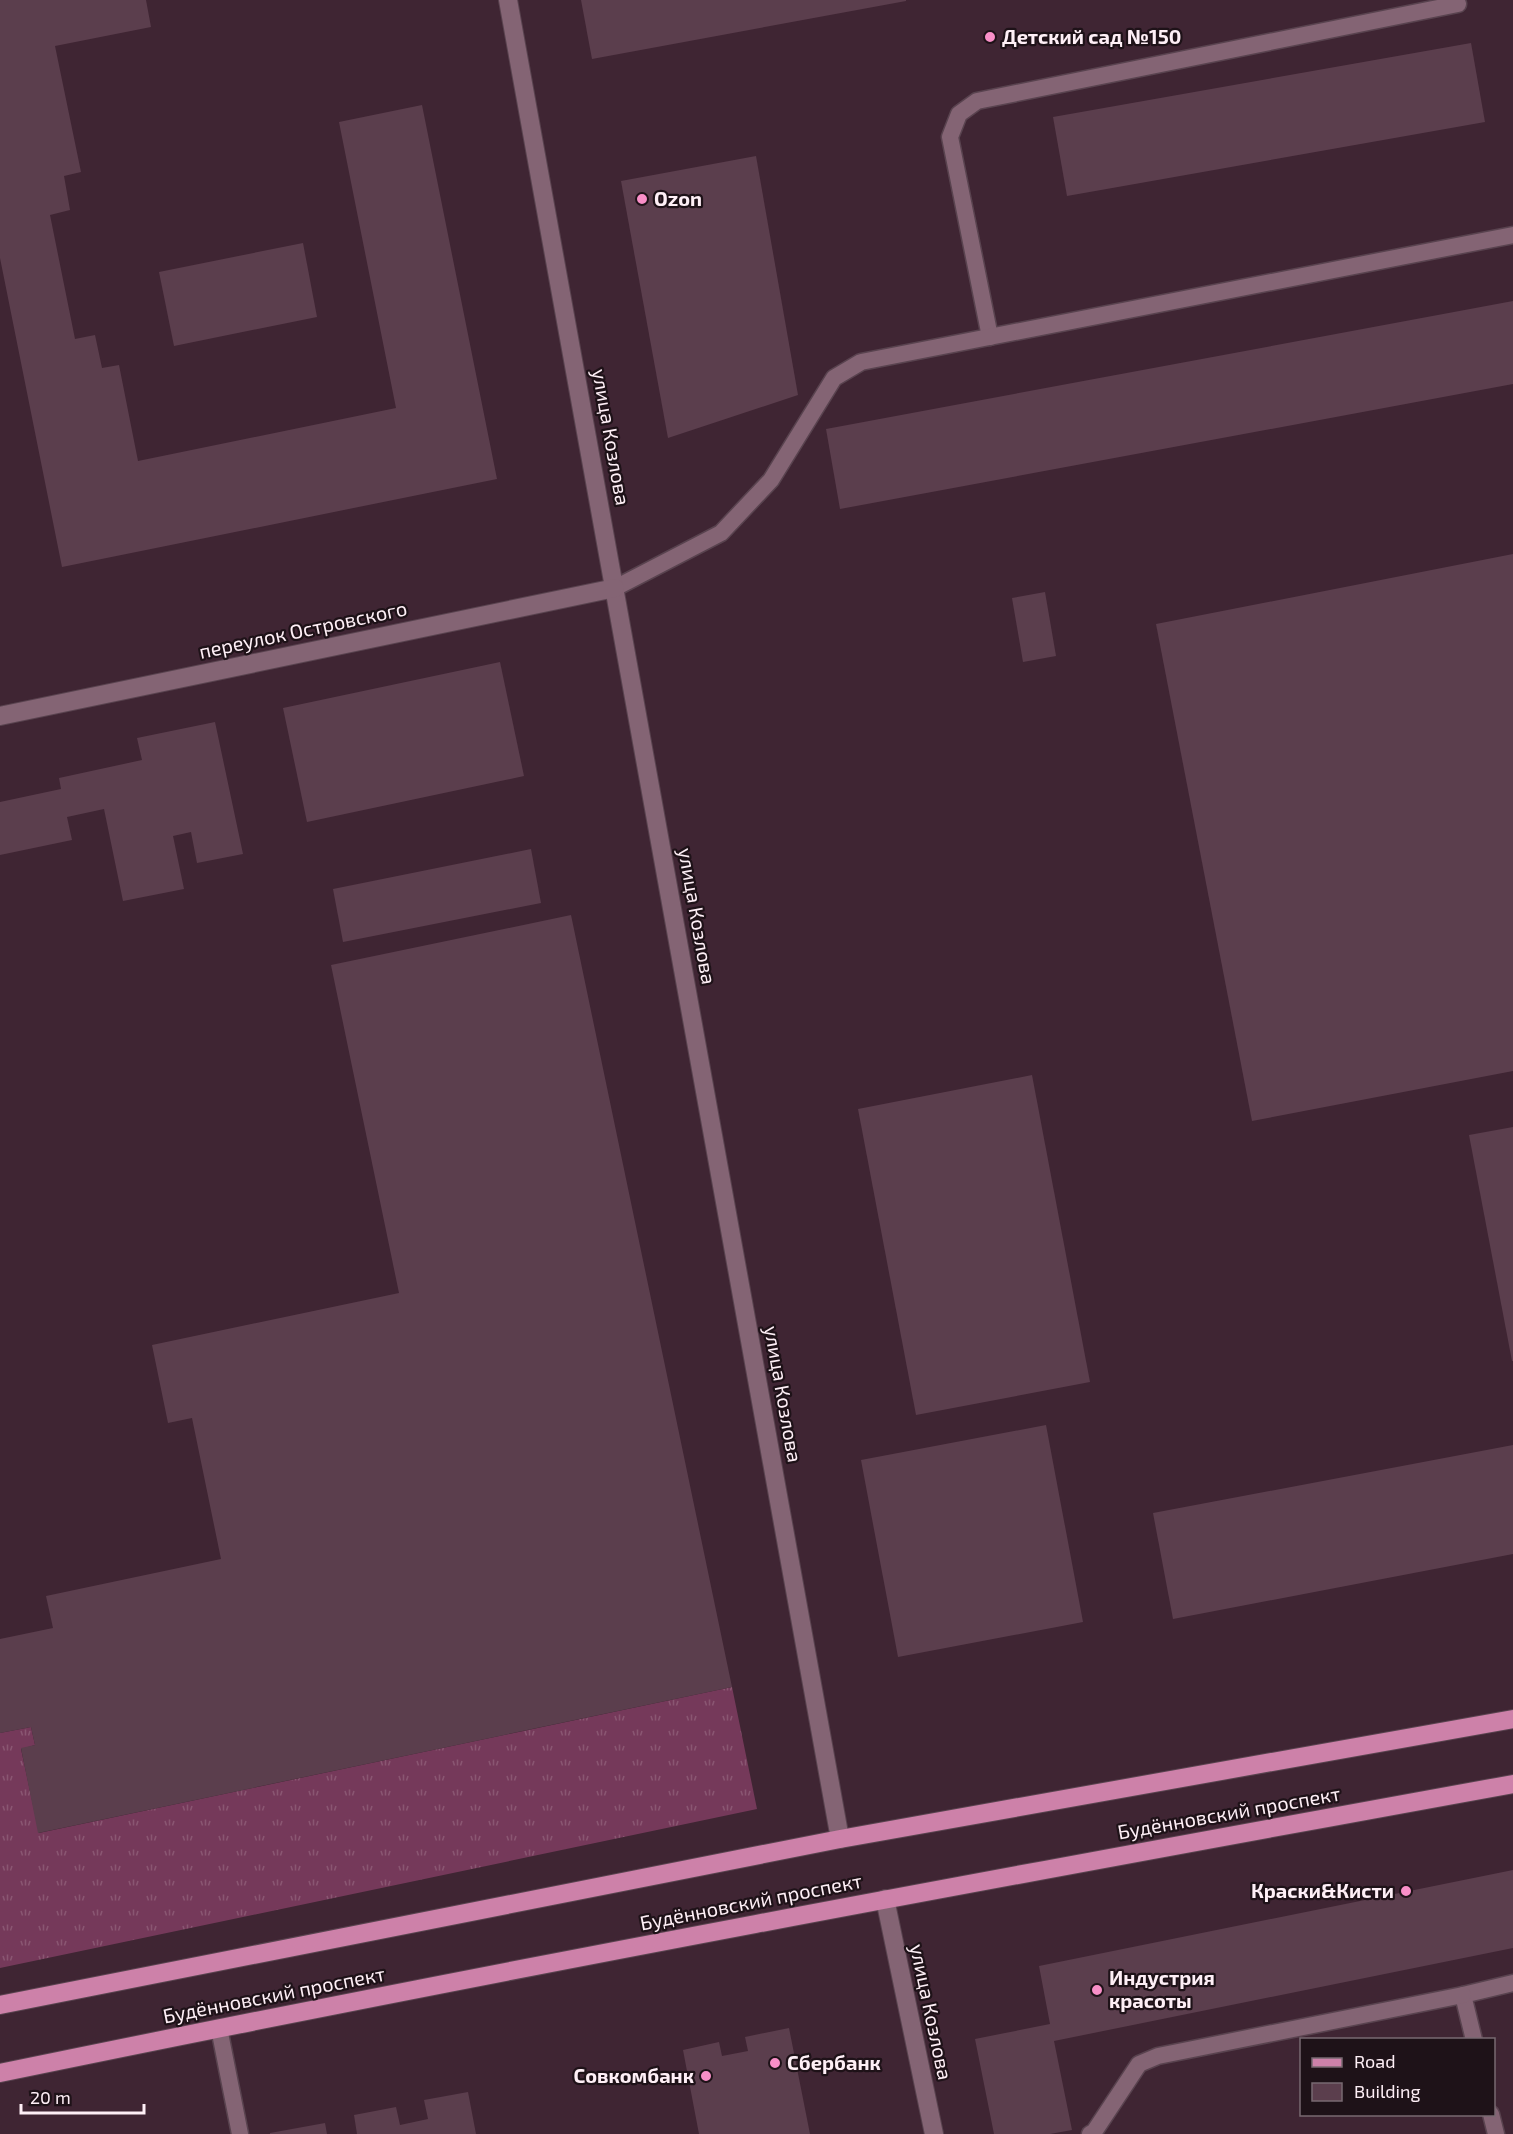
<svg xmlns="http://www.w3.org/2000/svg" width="1513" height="2134" viewBox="0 0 1513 2134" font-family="'Exo 2',sans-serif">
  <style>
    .grass { fill: url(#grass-tufts) }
    .building { fill: #5b3e4d }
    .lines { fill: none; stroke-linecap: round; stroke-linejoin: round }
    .lane-casing { stroke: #59434f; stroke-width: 19 }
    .street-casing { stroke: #59434f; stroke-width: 20 }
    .primary-casing { stroke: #59434f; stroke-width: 20 }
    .lane { stroke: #846474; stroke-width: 16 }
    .street { stroke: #846474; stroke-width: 18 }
    .primary { stroke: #cd81a9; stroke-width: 18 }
    .poi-dot { fill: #f98fc8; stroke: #1e1218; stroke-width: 2 }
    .labels { text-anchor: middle; stroke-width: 4.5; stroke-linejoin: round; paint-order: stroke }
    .poi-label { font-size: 20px; font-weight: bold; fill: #feeff6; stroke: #1e1218; text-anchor: start }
    .street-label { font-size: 20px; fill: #feeff6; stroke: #1e1218 }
  </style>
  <defs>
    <pattern id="grass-tufts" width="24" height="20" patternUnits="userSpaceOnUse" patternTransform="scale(1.5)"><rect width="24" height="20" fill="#75395a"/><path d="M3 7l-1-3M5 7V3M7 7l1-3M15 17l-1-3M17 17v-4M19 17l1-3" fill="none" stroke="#8a5672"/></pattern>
  </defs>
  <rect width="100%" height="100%" fill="#3f2533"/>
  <path class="grass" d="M732,1687l25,122 -757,159v-235l31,-6 4,18 -14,4 18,84z"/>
  <g class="building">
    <path d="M0,0h146l5,27 -96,19 26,126 -17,4 6,34 -20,5 25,124 20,-4 7,33 17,-3 19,96 258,-53 -57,-286 83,-17 75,374 -435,88 -62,-309z"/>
    <path d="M581,0h325v1l-314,58z"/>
    <path d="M1471,43l14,79 -418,74 -14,-79z"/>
    <path d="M756,156l42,239 -130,43 -47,-257z"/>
    <path d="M303,243l14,74 -143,29 -15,-74z"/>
    <path d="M1513,301v83l-673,125 -14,-80z"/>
    <path d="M1513,554v517l-261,50 -96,-497z"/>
    <path d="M1045,592l11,64 -33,6 -11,-64z"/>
    <path d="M500,662l24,114 -217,46 -24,-114z"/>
    <path d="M215,722l28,132 -46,9 -6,-31 -18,4 11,53 -61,12 -19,-92 -37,8 5,23 -72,15v-53l61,-13 -2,-11 83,-18 -5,-22z"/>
    <path d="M531,849l10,54 -198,39 -10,-53z"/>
    <path d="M571,915l161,772 -694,146 -17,-85 14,-3 -4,-18 -31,6v-94l53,-11 -7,-32 175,-37 -29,-141 -24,5 -16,-78 247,-52 -68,-328z"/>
    <path d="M1032,1075l58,307 -174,33 -58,-306z"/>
    <path d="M1513,1127v234h-1l-43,-226z"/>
    <path d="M1046,1425l37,197 -185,35 -37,-197z"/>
    <path d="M1513,1445v109l-340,65 -20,-106z"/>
    <path d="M1513,1870v78l-459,93 18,89 -22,4h-56l-19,-95 75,-15 -11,-58z"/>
    <path d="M789,2028l21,106h-111l-16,-84 36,-8 3,14 26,-5 -3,-14z"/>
    <path d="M468,2092l8,42h-119l-3,-19 42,-8 4,18 28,-6 -4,-19z"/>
    <path d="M325,2123l2,11h-57v-1z"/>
  </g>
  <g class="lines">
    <defs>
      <g id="lane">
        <path d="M990,337l-40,-200 9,-23 18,-13 481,-97"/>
        <path d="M615,588l106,-55 50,-53 63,-102 27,-16 652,-127"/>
        <path d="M219,2028l21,106"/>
        <path d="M1474,2040l-11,-45 50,-12"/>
        <path d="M1491,2114l5,20"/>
        <path d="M1090,2134l4,-2 45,-68 19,-8 305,-61"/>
      </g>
      <g id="street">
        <path d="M508,0l332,1839"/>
        <path d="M0,716l615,-128"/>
        <path d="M885,1899l49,235"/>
      </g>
      <g id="primary">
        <path d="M0,2005l840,-166 673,-120"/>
        <path d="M0,2073c503,-104 1008,-197 1513,-289"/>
      </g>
    </defs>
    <use href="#lane" class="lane-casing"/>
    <use href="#street" class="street-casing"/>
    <use href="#primary" class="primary-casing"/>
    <use href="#lane" class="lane"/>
    <use href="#street" class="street"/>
    <use href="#primary" class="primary"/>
  </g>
  <g class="poi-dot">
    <circle cx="990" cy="37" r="6"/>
    <circle cx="642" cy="199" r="6"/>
    <circle cx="1406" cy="1891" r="6"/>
    <circle cx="1097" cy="1990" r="6"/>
    <circle cx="775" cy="2063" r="6"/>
    <circle cx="706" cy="2076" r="6"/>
  </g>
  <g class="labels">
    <g class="poi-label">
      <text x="1002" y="44">Детский сад №150</text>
      <text x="654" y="206">Ozon</text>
      <text x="1394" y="1898" text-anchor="end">Краски&amp;Кисти</text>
      <text x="1109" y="1985">Индустрия<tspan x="1109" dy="23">красоты</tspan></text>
      <text x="787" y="2070">Сбербанк</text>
      <text x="694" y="2083" text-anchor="end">Совкомбанк</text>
    </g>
    <g class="street-label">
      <text transform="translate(611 437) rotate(80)" y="7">улица Козлова</text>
      <text transform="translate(303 630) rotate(-12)" y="7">переулок Островского</text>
      <text transform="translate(697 916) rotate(80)" y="7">улица Козлова</text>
      <text transform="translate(783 1394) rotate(80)" y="7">улица Козлова</text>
      <text transform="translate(1229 1813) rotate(-10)" y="7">Будённовский проспект</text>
      <text transform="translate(751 1902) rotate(-11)" y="7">Будённовский проспект</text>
      <text transform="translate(274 1995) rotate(-11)" y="7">Будённовский проспект</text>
      <text transform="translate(931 2012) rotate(78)" y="7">улица Козлова</text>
    </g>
  </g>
  <rect x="1300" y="2038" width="195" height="78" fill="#1e1218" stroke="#786a71" stroke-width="1.5"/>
  <rect x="1312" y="2058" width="30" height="9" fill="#cd81a9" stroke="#786a71" stroke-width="1.5"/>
  <text x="1354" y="2068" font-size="18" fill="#feeff6">Road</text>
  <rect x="1312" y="2083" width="30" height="18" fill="#5b3e4d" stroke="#786a71" stroke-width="1.5"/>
  <text x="1354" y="2098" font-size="18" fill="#feeff6">Building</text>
  <path d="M21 2104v9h123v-9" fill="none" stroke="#feeff6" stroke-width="3"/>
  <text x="30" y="2104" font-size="18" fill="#feeff6" stroke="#1e1218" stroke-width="4.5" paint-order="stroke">20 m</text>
</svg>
